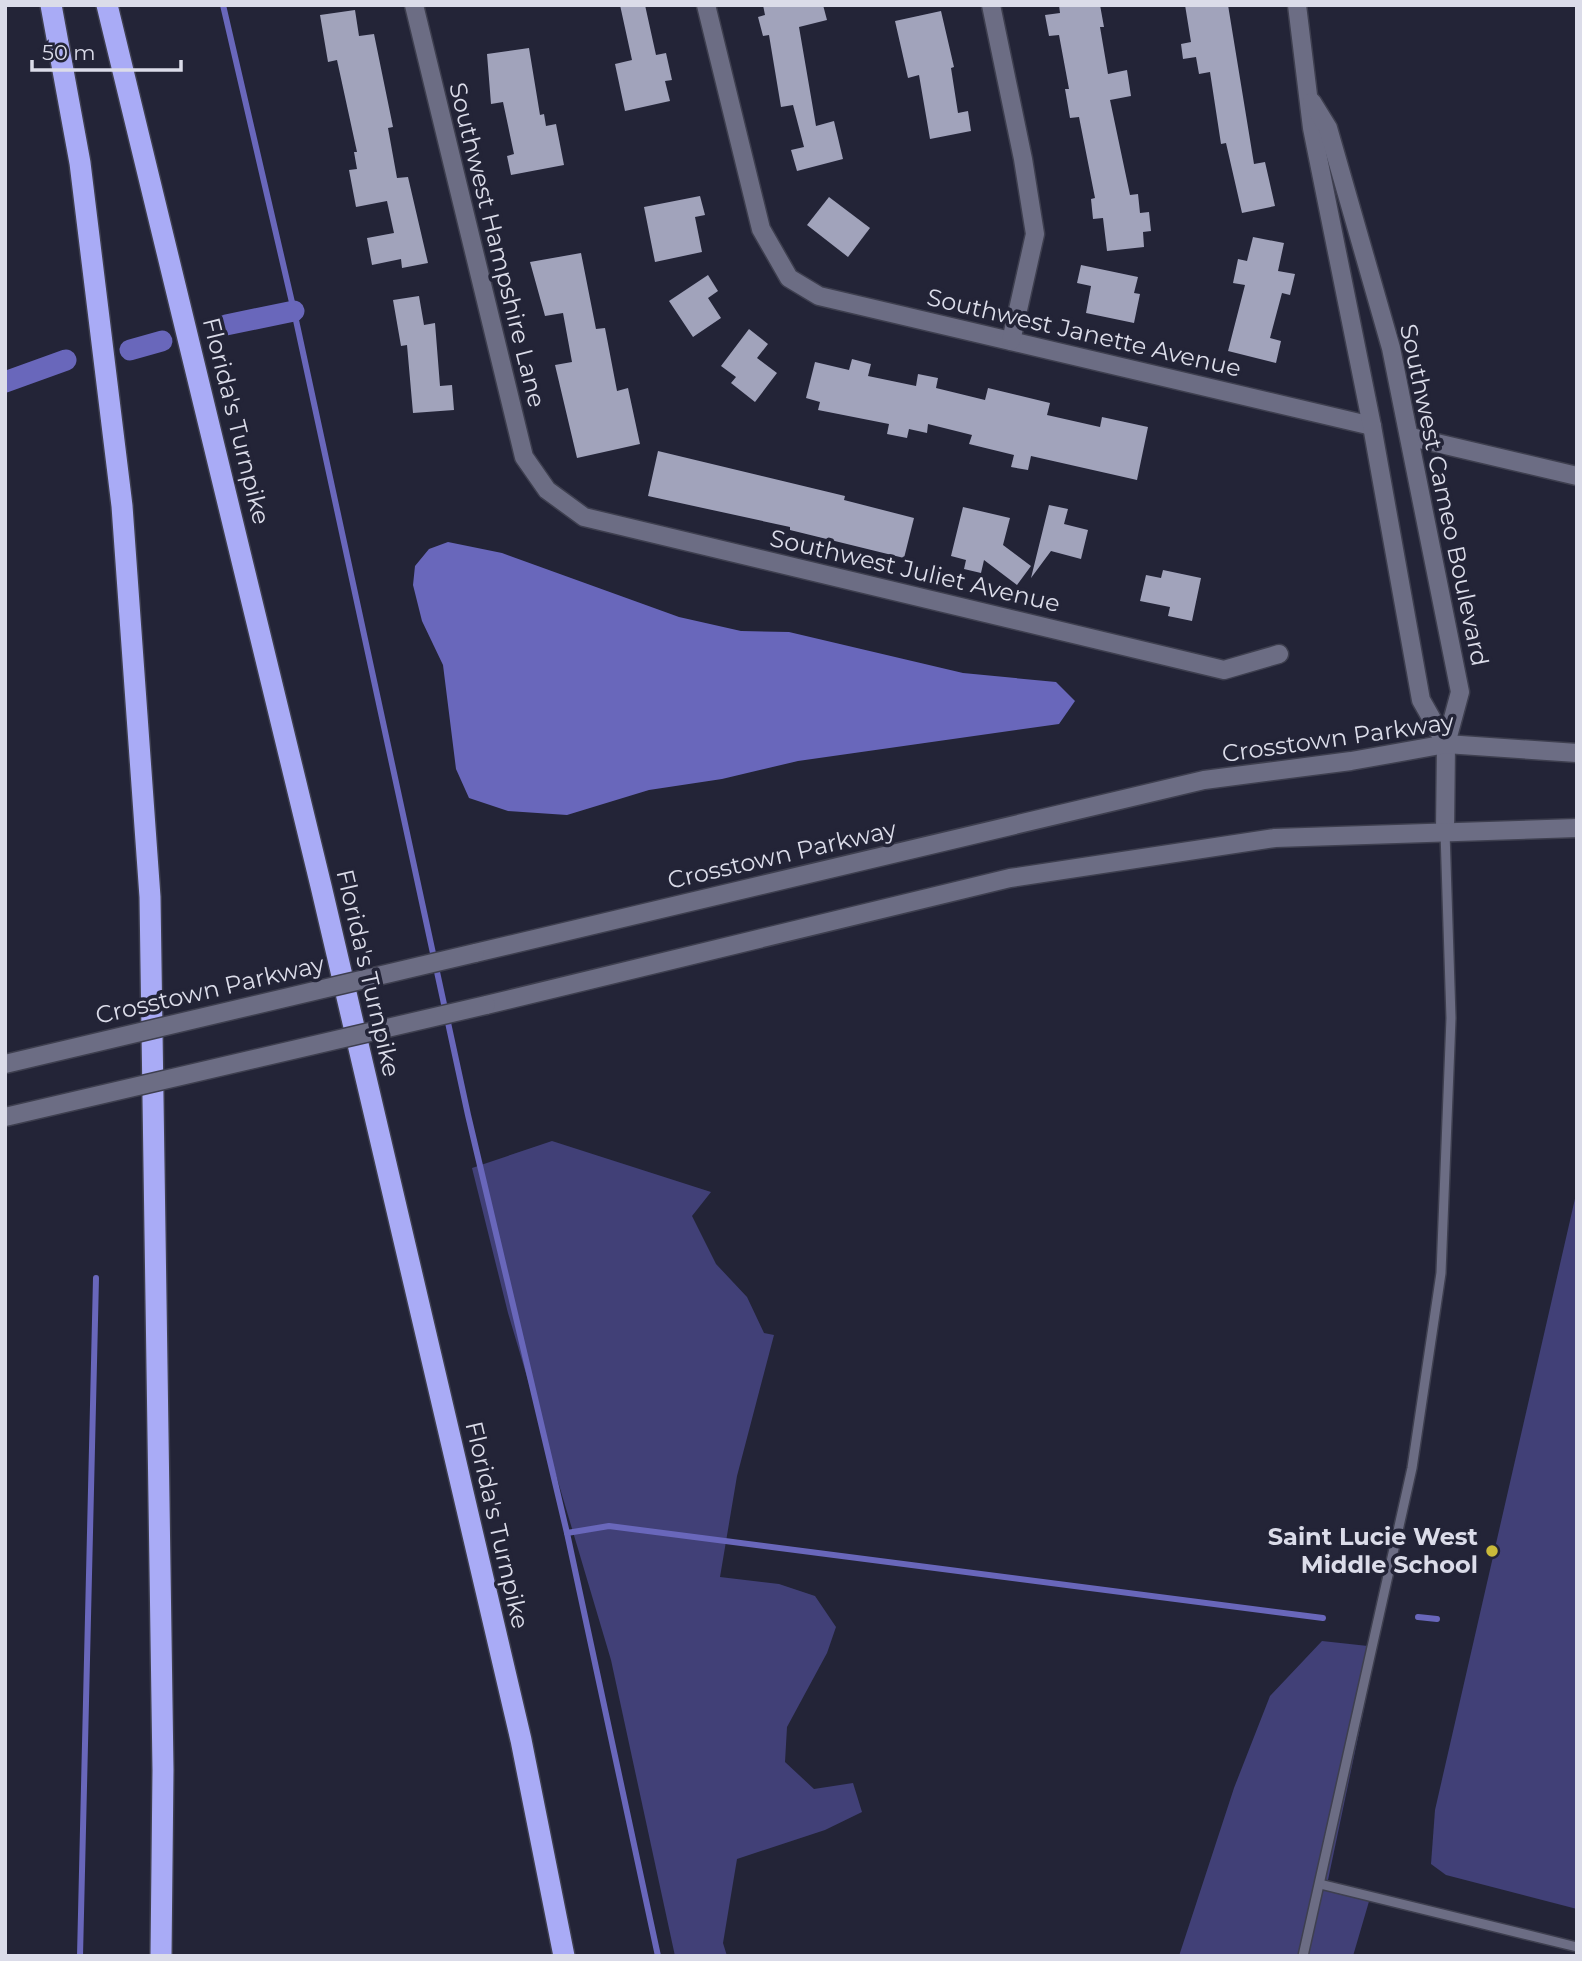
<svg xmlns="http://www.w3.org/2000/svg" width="1582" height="1961" viewBox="0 0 1582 1961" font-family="Montserrat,sans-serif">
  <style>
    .green { fill: #414077 }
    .water { fill: #6967bb }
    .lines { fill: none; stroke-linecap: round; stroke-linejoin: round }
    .stream { stroke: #6967bb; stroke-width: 6 }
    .canal { stroke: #6967bb; stroke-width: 21 }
    .building { fill: #a1a3bb }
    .service-casing { stroke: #3e3f4f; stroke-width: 12 }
    .minor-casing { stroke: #3e3f4f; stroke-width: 21 }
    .tertiary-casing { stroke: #3e3f4f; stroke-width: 21 }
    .secondary-casing { stroke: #3e3f4f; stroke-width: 21 }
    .motorway-casing { stroke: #3e3f4f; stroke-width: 24 }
    .service { stroke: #6c6d84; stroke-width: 9 }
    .minor { stroke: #6c6d84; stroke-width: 18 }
    .tertiary { stroke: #6c6d84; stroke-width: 18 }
    .secondary { stroke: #6c6d84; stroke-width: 18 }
    .motorway { stroke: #a9abf6; stroke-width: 21 }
    .secondary-bridge-casing { stroke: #3e3f4f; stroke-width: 21; stroke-linecap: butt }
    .secondary-bridge { stroke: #6c6d84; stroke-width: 18 }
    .poi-dot { fill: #caba3a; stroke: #232437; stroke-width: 2.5 }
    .labels { text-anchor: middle; stroke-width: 7; stroke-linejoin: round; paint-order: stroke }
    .street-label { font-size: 24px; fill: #dbdce9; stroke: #232437 }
    .poi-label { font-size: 24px; font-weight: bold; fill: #dbdce9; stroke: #232437; text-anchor: end }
  </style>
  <rect width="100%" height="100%" fill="#232437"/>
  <g class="green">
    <path d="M552,1141l159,51 -19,24 24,48 31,33 17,36 10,2 -37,141 -17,101 59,7 36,12 21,31 -9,26 -40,74 -2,35 29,27 39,-6 9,29 -37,18 -88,29 -14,84 4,13h-52l-64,-296 -103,-347 -36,-145z"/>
    <path d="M1577,1190v719l-131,-34 -15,-11 4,-54z"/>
    <path d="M1322,1641l55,6 -49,233 3,6 39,12 -17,58h-174l55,-168 36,-92z"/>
  </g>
  <path class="water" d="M448,542l54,11 177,64 62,14 48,1 174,41 93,9 19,19 -16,23 -261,37 -76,18 -73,11 -82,25 -59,-4 -39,-13 -13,-29 -13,-104 -21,-44 -9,-36 2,-19 14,-17z"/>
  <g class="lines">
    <g class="stream">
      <path d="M223,5l71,306 174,804 99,418 91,423"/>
      <path d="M567,1533l42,-7 714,92"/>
      <path d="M1418,1617l19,2"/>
      <path d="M80,1956l16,-678"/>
    </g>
    <g class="canal">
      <path d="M226,325l68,-14"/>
      <path d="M130,350l32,-9"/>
      <path d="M5,382l61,-22"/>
    </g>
  </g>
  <g class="building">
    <path d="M620,5h25l11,50 10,-2 6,27 -7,1 5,20 -45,10 -10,-47 17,-4z"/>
    <path d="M763,5h60l4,15 -28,7 17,99 18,-5 9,38 -46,12 -6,-21 13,-3 -11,-42 -12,2 -12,-72 -6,1 -5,-19 7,-2z"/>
    <path d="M1059,5h41l4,22h-4l8,47 19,-4 4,26 -21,4 20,95 8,-1 2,19 9,-1 2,19 -8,1 1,15 -37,4 -4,-33 -10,1 -2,-20 4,-1 -16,-81 -9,1 -5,-29h4l-10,-54 -10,1 -4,-21 15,-2z"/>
    <path d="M1185,5h43l26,159 11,-2 10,44 -33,7 -16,-70 -5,1 -11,-72 -11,2 -3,-17 -13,2 -2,-15 10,-2z"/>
    <path d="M355,10l4,26 15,-2 19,93 -5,1 9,50 11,-1 20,86 -26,5 -1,-9 -29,6 -5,-27 27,-5 -7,-32 -31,6 -7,-37 8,-1 -3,-17h3l-20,-92 -9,2 -8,-47z"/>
    <path d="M941,11l13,56 -3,1 7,45 10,-2 3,20 -41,8 -11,-64 -11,3 -13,-57z"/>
    <path d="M529,48l11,67 4,-1 2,12 10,-2 8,41 -53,10 -4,-19 7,-2 -11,-52 -12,2 -4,-50z"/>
    <path d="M700,196l5,19 -10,2 7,35 -47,10 -11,-55z"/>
    <path d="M829,197l41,31 -22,29 -41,-32z"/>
    <path d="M1253,237l31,6 -6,28 17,3 -5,21 -8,-2 -12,45 11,3 -5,22 -48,-12 17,-66 -12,-2 5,-24 9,2z"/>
    <path d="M581,253l15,76 9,-1 12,63 11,-3 12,56 -63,14 -22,-93 17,-3 -9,-49 -18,3 -15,-54z"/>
    <path d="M1081,265l57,12 -4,16 6,1 -6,29 -48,-10 5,-27 -14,-3z"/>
    <path d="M708,275l10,16 -10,7 13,20 -28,19 -24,-36z"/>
    <path d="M419,296l5,29 11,-2 5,63 12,-1 2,25 -41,3 -6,-68 -6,1 -8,-46z"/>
    <path d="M749,329l19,15 -11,14 20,15 -22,29 -24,-19 5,-6 -15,-11z"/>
    <path d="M852,359l19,5 -3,12 48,10 2,-12 20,4 -2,10 49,12 3,-12 62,15 -3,12 53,12 2,-10 46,10 -11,53 -106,-24 -3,14 -17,-3 3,-12 -45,-11 3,-9 -44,-11 -1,9 -18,-4 -2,9 -20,-4 2,-10 -71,-14 2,-8 -14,-4 9,-36 34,8z"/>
    <path d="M658,451l187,45 -1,4 70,18 -10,40 -114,-28v-3l-142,-31z"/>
    <path d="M1049,505l19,4 -4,15 24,6 -7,29 -30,-8 -20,27z"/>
    <path d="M963,507l47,11 -7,27 28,21 -14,19 -33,-25 -3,13 -17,-4 2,-9 -15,-4z"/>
    <path d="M1163,570l38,8 -9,43 -24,-5 2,-9 -30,-6 6,-26 15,3z"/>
  </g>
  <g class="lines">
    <defs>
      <g id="service">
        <path d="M1320,1884l257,63"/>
        <path d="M1303,1956l109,-488 29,-195 10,-255 -6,-186"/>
      </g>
      <g id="minor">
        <path d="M414,5l110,452 23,33 37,27 640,153 55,-16"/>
        <path d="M706,5l55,224 28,49 30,18 553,130"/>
        <path d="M991,5l32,154 12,75 -24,107"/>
        <path d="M1411,437l166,39"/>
      </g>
      <g id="tertiary">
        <path d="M1297,5l15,123 60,298 49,274 25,44"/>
        <path d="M1312,102l16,26 63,220 69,344 -14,52 -1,87"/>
      </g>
      <g id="secondary">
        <path d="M475,953l729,-173 147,-19 95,-17 131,9"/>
        <path d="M486,1005l524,-127 265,-40 302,-10"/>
      </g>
      <g id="motorway">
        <path d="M51,5l29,158 42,343 28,391 13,873 -2,186"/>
        <path d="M107,5l214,881 200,854 43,216"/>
      </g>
    </defs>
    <use href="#service" class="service-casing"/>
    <use href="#minor" class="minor-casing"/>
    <use href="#tertiary" class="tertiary-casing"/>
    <use href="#secondary" class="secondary-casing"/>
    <use href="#motorway" class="motorway-casing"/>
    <use href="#service" class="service"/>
    <use href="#minor" class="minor"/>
    <use href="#tertiary" class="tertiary"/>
    <use href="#secondary" class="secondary"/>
    <use href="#motorway" class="motorway"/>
    <defs>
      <g id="secondary-bridge">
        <path d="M5,1064l470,-111"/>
        <path d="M5,1117l481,-112"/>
      </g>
    </defs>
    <use href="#secondary-bridge" class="secondary-bridge-casing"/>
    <use href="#secondary-bridge" class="secondary-bridge"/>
  </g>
  <circle class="poi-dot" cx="1492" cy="1551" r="7"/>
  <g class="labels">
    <g class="street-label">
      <text transform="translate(497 245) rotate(76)" y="8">Southwest Hampshire Lane</text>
      <text transform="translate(1084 333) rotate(13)" y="8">Southwest Janette Avenue</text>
      <text transform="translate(236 421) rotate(76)" y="8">Florida's Turnpike</text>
      <text transform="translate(1444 495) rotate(78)" y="8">Southwest Cameo Boulevard</text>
      <text transform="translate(915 571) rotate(13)" y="8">Southwest Juliet Avenue</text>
      <text transform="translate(1338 738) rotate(-8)" y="8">Crosstown Parkway</text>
      <text transform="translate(782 855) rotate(-13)" y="8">Crosstown Parkway</text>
      <text transform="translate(368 973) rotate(77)" y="8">Florida's Turnpike</text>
      <text transform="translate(210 990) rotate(-13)" y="8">Crosstown Parkway</text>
      <text transform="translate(497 1525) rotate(77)" y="8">Florida's Turnpike</text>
    </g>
    <g class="poi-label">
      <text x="1478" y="1545">Saint Lucie West<tspan x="1478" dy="28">Middle School</tspan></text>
    </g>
  </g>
  <rect width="1582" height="1961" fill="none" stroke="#dbdce9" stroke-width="14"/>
  <path d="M32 60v10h149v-10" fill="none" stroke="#dbdce9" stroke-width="3.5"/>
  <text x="42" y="60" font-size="21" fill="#dbdce9" stroke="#232437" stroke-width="5" paint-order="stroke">50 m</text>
</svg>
